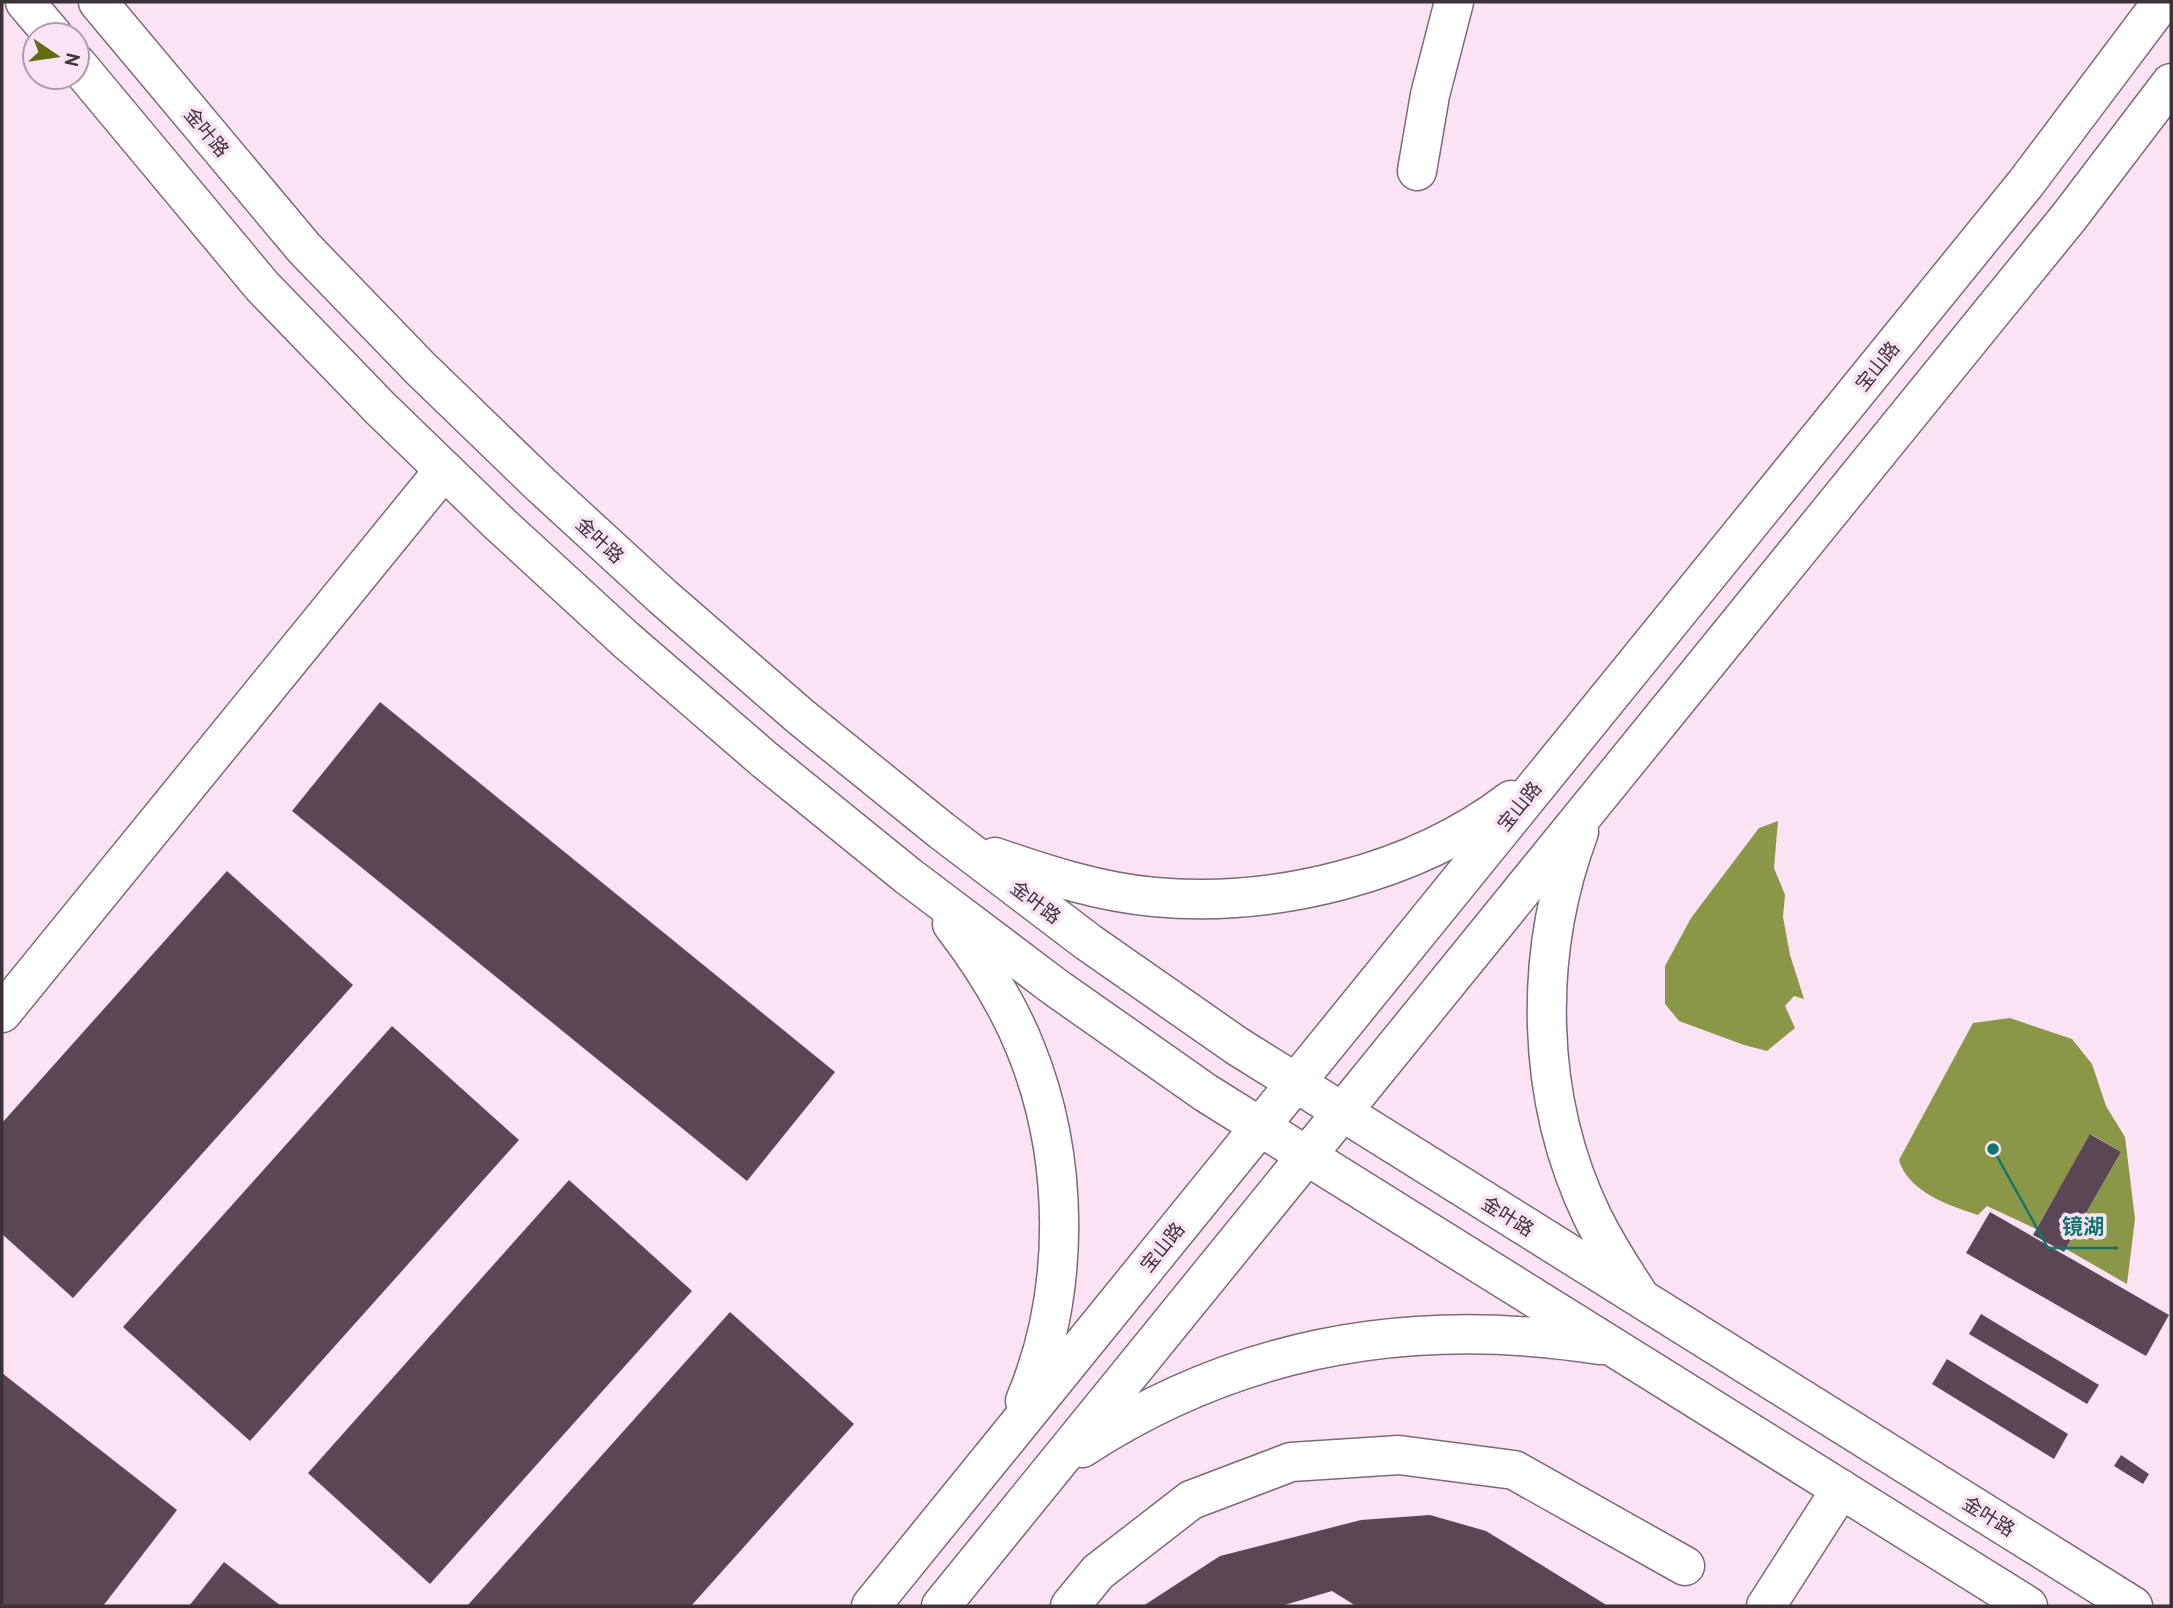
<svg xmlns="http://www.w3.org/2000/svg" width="2173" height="1608" viewBox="0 0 2173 1608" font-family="'PT Sans','Noto Sans SC',sans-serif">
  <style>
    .water { fill: #8a9747 }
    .building { fill: #5b4754 }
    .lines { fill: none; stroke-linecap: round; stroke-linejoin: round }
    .minor-casing { stroke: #7e6978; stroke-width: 41 }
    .major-casing { stroke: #7e6978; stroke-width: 41 }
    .minor { stroke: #fff; stroke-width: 38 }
    .major { stroke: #fff; stroke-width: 38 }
    .labels { text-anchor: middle; stroke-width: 7; stroke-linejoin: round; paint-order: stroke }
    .street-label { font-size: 19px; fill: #3c3239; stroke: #fbe3f3 }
    .leader { fill: none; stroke: #0f766e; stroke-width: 2.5 }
    .callout-dot { fill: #0f766e; stroke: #fbe3f3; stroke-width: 2.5 }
    .callout-label { font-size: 21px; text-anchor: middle; font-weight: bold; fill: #0f766e; stroke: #fbe3f3; stroke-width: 7; stroke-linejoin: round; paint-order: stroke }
  </style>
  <rect width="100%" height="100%" fill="#fbe3f3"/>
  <g class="water">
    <path d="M1778,821l-4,47 11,27 -2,22 7,38 14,44 -10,-3 -9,10 10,22 -28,23 -23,-6 -65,-24 -14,-17v-38l26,-48 68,-90z"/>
    <path d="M2010,1018l62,21 20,25 14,42 19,31 10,82 -8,65 -61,-35 55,-97 -30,-18 -55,95 -49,-23 -9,9c-28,-9 -70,-23 -79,-55l74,-137z"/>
  </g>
  <g class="building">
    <path d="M380,702l455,370 -88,109 -455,-370z"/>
    <path d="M227,871l126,114 -280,313 -71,-64v-111z"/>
    <path d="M392,1026l127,114 -269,301 -127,-114z"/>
    <path d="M2090,1134l31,18 -57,100 -31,-17z"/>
    <path d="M569,1180l123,111 -262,293 -122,-111z"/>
    <path d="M1990,1212l179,103 -23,41 -180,-103z"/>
    <path d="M730,1312l124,112 -163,182h-221l-2,-1z"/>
    <path d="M1981,1314l118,71 -12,19 -118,-70z"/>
    <path d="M1947,1359l121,75 -14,25 -122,-75z"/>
    <path d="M2,1373l175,137 -74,96h-101z"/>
    <path d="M2121,1455l28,19 -6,10 -29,-18z"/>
    <path d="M1430,1515l56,16 122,75h-252l-24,-15 -51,15h-138l77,-50 141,-36z"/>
    <path d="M224,1562l57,44h-92z"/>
  </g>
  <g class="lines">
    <defs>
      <g id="minor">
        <path d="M1417,171l13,-76 24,-93"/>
        <path d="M2,1013l442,-543"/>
        <path d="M1070,1606l28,-34 93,-72 100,-38 108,-7 115,15 171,96"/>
        <path d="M1766,1606l75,-117"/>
      </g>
      <g id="major">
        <path d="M25,2l28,33"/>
        <path d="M98,2l206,246 116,120 120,116 123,113 138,120 141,114 146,111 149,104 896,560"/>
        <path d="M77,64l185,222 118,122 121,117 124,114 140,121 143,116 147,111 151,106 822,513"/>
        <path d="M1579,832c-46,123 -44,267 14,386 13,26 28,50 44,74"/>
        <path d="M995,857c52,18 104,35 159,40 120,11 260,-23 357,-97"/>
        <path d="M952,924c29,38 55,78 73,123 45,110 46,245 0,354"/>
        <path d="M1082,1448c158,-103 333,-132 518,-103"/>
        <path d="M871,1606l1155,-1423 136,-181"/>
        <path d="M941,1606l1128,-1389 102,-134"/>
      </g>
    </defs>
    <use href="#minor" class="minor-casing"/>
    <use href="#major" class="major-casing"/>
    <use href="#minor" class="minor"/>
    <use href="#major" class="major"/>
  </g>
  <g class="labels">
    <g class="street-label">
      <text transform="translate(207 132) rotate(50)" y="7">金叶路</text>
      <text transform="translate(1877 366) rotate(-51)" y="7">宝山路</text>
      <text transform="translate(600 540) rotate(43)" y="7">金叶路</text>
      <text transform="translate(1519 806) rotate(-51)" y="7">宝山路</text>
      <text transform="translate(1036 902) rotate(37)" y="7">金叶路</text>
      <text transform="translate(1508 1216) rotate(32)" y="7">金叶路</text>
      <text transform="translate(1162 1247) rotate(-51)" y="7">宝山路</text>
      <text transform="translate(1989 1516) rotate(32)" y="7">金叶路</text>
    </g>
  </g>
  <path class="leader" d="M1993 1149L2048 1248H2118"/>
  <circle class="callout-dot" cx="1993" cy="1149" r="7"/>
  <g class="callout-label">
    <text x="2083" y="1234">镜湖</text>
  </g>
  <rect width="2173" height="1608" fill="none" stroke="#3c3239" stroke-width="7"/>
  <g transform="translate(56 56) rotate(103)"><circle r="33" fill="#fbe3f3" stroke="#af9ca9" stroke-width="2"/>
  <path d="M0-5L12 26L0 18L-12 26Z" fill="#606b12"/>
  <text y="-10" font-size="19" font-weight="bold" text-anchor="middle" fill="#3c3239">N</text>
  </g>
</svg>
